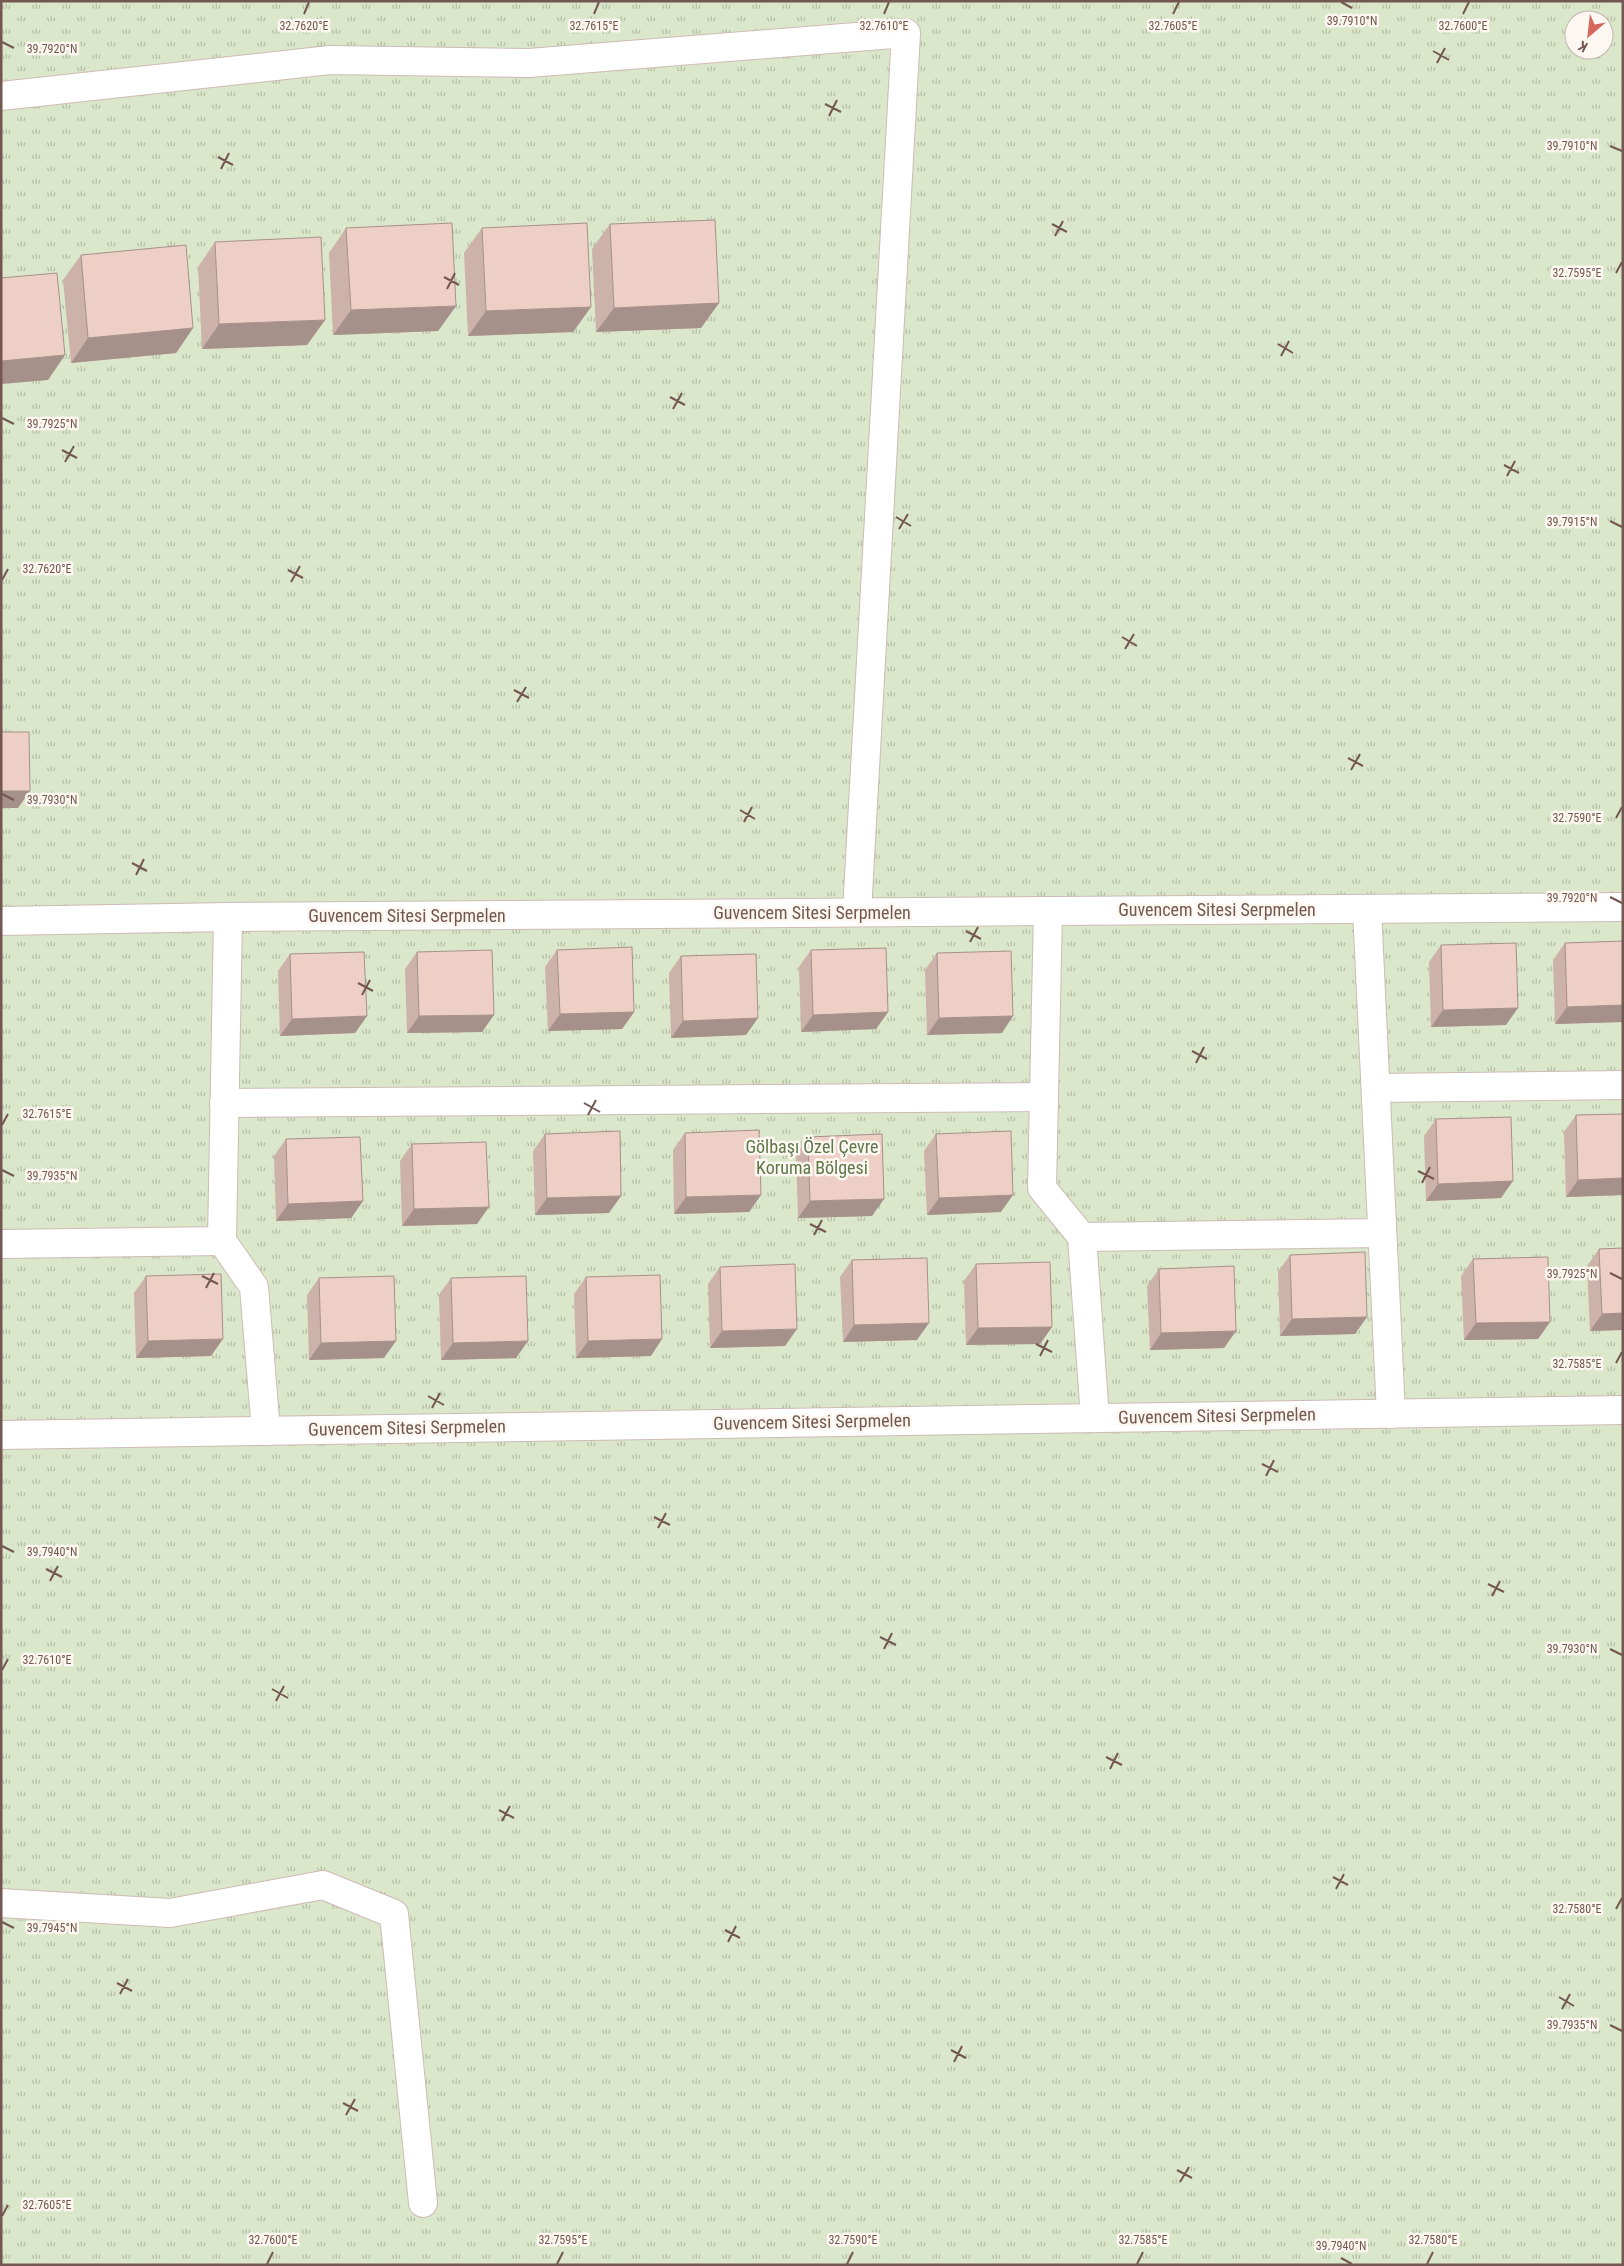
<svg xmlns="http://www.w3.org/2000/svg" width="1624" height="2266" viewBox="0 0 1624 2266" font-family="'Roboto Condensed',sans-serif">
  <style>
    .park { fill: url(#park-tufts); fill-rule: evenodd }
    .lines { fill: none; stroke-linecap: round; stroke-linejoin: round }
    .minor-casing { stroke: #cebbb4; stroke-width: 30 }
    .minor { stroke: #fff; stroke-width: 28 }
    .wall { fill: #ccb2a9 }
    .shaded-wall { fill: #a6918a }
    .building { fill: #edcfc5; stroke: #a6918a }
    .ticks { fill: none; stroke: #735750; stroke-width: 2 }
    .labels { text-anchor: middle; stroke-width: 5; stroke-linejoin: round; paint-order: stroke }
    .street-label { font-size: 18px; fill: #735750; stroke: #fdf7f1 }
    .park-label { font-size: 18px; fill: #5e784a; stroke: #fdf7f1 }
    .ticks-label { font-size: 12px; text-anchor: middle; fill: #735750; stroke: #fdf7f1; stroke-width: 5; stroke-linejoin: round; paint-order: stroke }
  </style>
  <defs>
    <pattern id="park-tufts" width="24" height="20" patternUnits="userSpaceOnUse" patternTransform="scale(1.25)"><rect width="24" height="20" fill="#dbe7ca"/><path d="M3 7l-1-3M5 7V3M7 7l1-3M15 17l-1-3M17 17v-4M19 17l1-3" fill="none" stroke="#b6bea6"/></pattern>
  </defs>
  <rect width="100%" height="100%" fill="#fbf2eb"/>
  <path class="park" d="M1,1h1622v2264h-1622zM1574,20h30v30h-30z"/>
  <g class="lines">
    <defs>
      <g id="minor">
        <path d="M1,96l329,-36 199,3 377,-30 -49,879"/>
        <path d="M1367,909l24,505"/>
        <path d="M1048,911l-6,277 40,49 13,181"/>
        <path d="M228,917l-6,324 32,46 12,144"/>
        <path d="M1,921l227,-4 1395,-10"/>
        <path d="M1376,1088l247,-3"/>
        <path d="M224,1103l820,-6"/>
        <path d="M1082,1237l300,-4"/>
        <path d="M1,1244l221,-3"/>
        <path d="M1,1435l1622,-25"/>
        <path d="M1,1903l169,10 153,-28 71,29 29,289"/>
      </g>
    </defs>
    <use href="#minor" class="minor-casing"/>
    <use href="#minor" class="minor"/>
  </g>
  <g class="wall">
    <path d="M610,224l109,79 -18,25 -105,4 -4,-83z"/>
    <path d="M346,228l110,78 -18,25 -105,4 -4,-82z"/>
    <path d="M482,228l109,79 -18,25 -105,4 -4,-83z"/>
    <path d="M215,242l110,78 -18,25 -105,4 -4,-82z"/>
    <path d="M81,255l112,73 -17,25 -105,10 -8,-83z"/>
    <path d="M1623,941v81l-68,2 -2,-64 12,-17z"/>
    <path d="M1441,945l65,80 -75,2 -2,-65z"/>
    <path d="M557,950l77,62 -12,17 -74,2 -3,-64z"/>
    <path d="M811,950l77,62 -12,17 -75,3 -2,-65z"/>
    <path d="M417,952l65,80 -75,1 -2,-64z"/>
    <path d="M937,953l65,80 -75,2 -2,-65z"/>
    <path d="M290,954l77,62 -12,17 -75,3 -2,-65z"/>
    <path d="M681,956l65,79 -75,3 -2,-65z"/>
    <path d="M1623,1114v81l-57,2 -2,-65 12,-17z"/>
    <path d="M1436,1119l65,79 -75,3 -2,-65z"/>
    <path d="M685,1133l76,62 -12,17 -75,2 -1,-64z"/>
    <path d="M545,1134l64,79 -74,2 -2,-64z"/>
    <path d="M936,1134l65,78 -74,3 -3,-64z"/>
    <path d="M808,1137l64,79 -74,2 -2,-64z"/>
    <path d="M286,1139l77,62 -12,17 -75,3 -2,-65z"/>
    <path d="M412,1144l65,80 -75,2 -2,-65z"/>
    <path d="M1623,1248v82l-33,1 -3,-65 12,-17z"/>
    <path d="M1290,1255l65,79 -75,2 -2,-64z"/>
    <path d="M1473,1259l77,63 -12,17 -74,1 -3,-64z"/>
    <path d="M852,1260l65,80 -74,2 -3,-65z"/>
    <path d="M976,1264l76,63 -12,17 -74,1 -2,-64z"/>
    <path d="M720,1267l65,79 -75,2 -2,-64z"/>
    <path d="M1159,1269l77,62 -12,17 -74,2 -3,-64z"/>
    <path d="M146,1276l65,80 -75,2 -2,-65z"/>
    <path d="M586,1277l65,79 -75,2 -2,-64z"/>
    <path d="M319,1278l65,80 -75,2 -2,-65z"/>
    <path d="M451,1278l65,80 -75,2 -2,-65z"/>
  </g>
  <g class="shaded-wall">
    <path d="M719,303l-18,25 -105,4 18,-24z"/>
    <path d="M456,306l-18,25 -105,4 18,-25z"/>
    <path d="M591,307l-18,25 -105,4 18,-25z"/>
    <path d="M325,320l-18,25 -105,4 17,-25z"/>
    <path d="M193,328l-17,25 -105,10 17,-25z"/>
    <path d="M65,355l-17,25 -47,4v-23z"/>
    <path d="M1,791h29l-12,17h-17z"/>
    <path d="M1623,1005v17l-68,2 12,-17z"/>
    <path d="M1518,1008l-12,17 -75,2 12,-17z"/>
    <path d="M634,1012l-12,17 -74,2 12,-17z"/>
    <path d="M888,1012l-12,17 -75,3 12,-17z"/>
    <path d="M494,1015l-12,17 -75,1 12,-17z"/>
    <path d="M367,1016l-12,17 -75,3 12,-17z"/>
    <path d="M1013,1016l-11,17 -75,2 12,-17z"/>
    <path d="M758,1018l-12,17 -75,3 12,-17z"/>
    <path d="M1623,1178v17l-57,2 12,-17z"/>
    <path d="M1513,1181l-12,17 -75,3 12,-17z"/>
    <path d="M761,1195l-12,17 -75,2 12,-17z"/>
    <path d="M1013,1195l-12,17 -74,3 12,-17z"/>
    <path d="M621,1196l-12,17 -74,2 12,-17z"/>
    <path d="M884,1199l-12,17 -74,2 12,-17z"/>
    <path d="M363,1201l-12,17 -75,3 12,-17z"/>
    <path d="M489,1207l-12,17 -75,2 12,-17z"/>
    <path d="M1623,1313v17l-33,1 12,-17z"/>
    <path d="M1367,1317l-12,17 -75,2 12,-17z"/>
    <path d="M1550,1322l-12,17 -74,1 12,-17z"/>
    <path d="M929,1323l-12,17 -74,2 11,-17z"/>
    <path d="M1052,1327l-12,17 -74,1 12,-17z"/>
    <path d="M797,1329l-12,17 -75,2 12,-17z"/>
    <path d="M1236,1331l-12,17 -74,2 11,-17z"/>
    <path d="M223,1339l-12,17 -75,2 12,-17z"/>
    <path d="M662,1339l-11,17 -75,2 12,-17z"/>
    <path d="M396,1341l-12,17 -75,2 12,-17z"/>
    <path d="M528,1341l-12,17 -75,2 12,-17z"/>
  </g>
  <g class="building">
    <path d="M715,220l4,83 -105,5 -4,-84z"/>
    <path d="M452,223l4,83 -105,4 -5,-82z"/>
    <path d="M587,223l4,84 -105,4 -4,-83z"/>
    <path d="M321,237l4,83 -106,4 -4,-82z"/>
    <path d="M186,245l7,83 -105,10 -7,-83z"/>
    <path d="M57,273l8,82 -64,6v-83z"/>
    <path d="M1,732h28l1,59h-29z"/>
    <path d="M1623,941v64l-56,2 -2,-64z"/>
    <path d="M1516,943l2,65 -75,2 -2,-65z"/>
    <path d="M632,947l2,65 -74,2 -3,-64z"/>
    <path d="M886,948l2,64 -75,3 -2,-65z"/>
    <path d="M492,950l2,65 -75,1 -2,-64z"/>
    <path d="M1011,951l2,65 -74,2 -2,-65z"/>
    <path d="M364,952l3,64 -75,3 -2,-65z"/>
    <path d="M756,954l2,64 -75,3 -2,-65z"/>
    <path d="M1623,1114v64l-45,2 -2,-65z"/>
    <path d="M1511,1117l2,64 -75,3 -2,-65z"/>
    <path d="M759,1130l2,65 -75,2 -1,-64z"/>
    <path d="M620,1131l1,65 -74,2 -2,-64z"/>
    <path d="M1011,1131l2,64 -74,3 -3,-64z"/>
    <path d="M882,1134l2,65 -74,2 -2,-64z"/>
    <path d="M360,1137l3,64 -75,3 -2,-65z"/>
    <path d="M486,1142l3,65 -75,2 -2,-65z"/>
    <path d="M1623,1248v65l-21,1 -3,-65z"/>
    <path d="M1365,1252l2,65 -75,2 -2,-64z"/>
    <path d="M1548,1257l2,65 -74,1 -3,-64z"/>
    <path d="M927,1258l2,65 -75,2 -2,-65z"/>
    <path d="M1050,1262l2,65 -74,1 -2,-64z"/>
    <path d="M795,1264l2,65 -75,2 -2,-64z"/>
    <path d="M1234,1266l2,65 -75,2 -2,-64z"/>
    <path d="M221,1274l2,65 -75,2 -2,-65z"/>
    <path d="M660,1275l2,64 -74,2 -2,-64z"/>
    <path d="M394,1276l2,65 -75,2 -2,-65z"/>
    <path d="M526,1276l2,65 -75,2 -2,-65z"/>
  </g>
  <path class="ticks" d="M1341,2l11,6M304,14l5,-12M594,14l5,-12M884,14l5,-12M1173,14l6,-12M1463,14l6,-12M2,42l12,6M1433,51l16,9M1437,63l8,-15M825,104l16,8M829,116l8,-16M1610,146l12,5M218,157l15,8M221,169l8,-16M1052,224l15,8M1055,236l8,-15M1616,273l6,-11M444,277l15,8M447,289l8,-16M1278,344l15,9M1281,356l8,-15M670,397l15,8M673,409l9,-16M2,418l12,6M62,450l15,8M65,462l9,-16M1504,465l15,8M1507,476l8,-15M896,517l15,9M1610,521l12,6M899,529l9,-15M288,570l15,8M2,580l6,-11M291,582l9,-16M1122,637l15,9M1125,649l9,-15M514,690l15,8M517,702l9,-15M1348,758l15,8M1351,770l9,-16M2,794l12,6M740,810l15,9M1616,818l6,-11M744,822l8,-15M132,863l15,8M136,875l8,-16M1610,897l12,6M966,931l15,8M970,942l8,-15M358,983l15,8M362,995l8,-15M1192,1051l15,8M1196,1063l8,-16M584,1103l16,9M588,1115l8,-15M2,1125l6,-11M2,1170l12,6M1418,1171l16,8M1422,1183l8,-16M810,1224l16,8M814,1235l8,-15M1610,1273l12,6M202,1276l16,8M206,1288l8,-15M1036,1344l16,8M1040,1356l8,-16M1616,1363l6,-11M428,1396l16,9M432,1408l8,-15M1262,1464l16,8M1266,1476l8,-16M654,1517l16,8M658,1528l8,-15M2,1546l12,6M46,1569l16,8M50,1581l8,-15M1488,1584l16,8M1492,1596l8,-15M880,1637l16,8M884,1649l8,-16M1610,1649l12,6M2,1670l6,-11M272,1689l16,9M276,1701l8,-15M1106,1757l16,8M1110,1769l8,-16M499,1810l15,8M502,1821l8,-15M1333,1877l15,8M1336,1889l8,-15M1616,1909l6,-11M2,1922l12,6M725,1930l15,8M728,1942l8,-16M117,1983l15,8M120,1994l8,-15M1559,1997l15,9M1562,2009l8,-15M1610,2025l12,6M951,2050l15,8M954,2062l8,-16M343,2103l15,8M346,2115l9,-16M1177,2170l15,8M1180,2182l9,-15M2,2216l6,-11M1341,2258l11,6M267,2264l6,-12M557,2264l6,-12M847,2264l6,-12M1137,2264l6,-12M1427,2264l6,-12"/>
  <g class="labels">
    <g class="street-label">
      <text x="1217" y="916">Guvencem Sitesi Serpmelen</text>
      <text x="812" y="919">Guvencem Sitesi Serpmelen</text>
      <text x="407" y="922">Guvencem Sitesi Serpmelen</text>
      <text transform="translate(1217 1416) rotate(-1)" y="6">Guvencem Sitesi Serpmelen</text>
      <text transform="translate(812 1422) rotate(-1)" y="6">Guvencem Sitesi Serpmelen</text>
      <text transform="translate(407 1428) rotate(-1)" y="6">Guvencem Sitesi Serpmelen</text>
    </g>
    <g class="park-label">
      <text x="812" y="1153">Gölbaşı Özel Çevre<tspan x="812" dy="21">Koruma Bölgesi</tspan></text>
    </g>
  </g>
  <g class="ticks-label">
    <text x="1352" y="25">39.7910°N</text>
    <text x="594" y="30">32.7615°E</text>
    <text x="884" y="30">32.7610°E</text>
    <text x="1173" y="30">32.7605°E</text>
    <text x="1463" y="30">32.7600°E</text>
    <text x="304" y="30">32.7620°E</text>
    <text x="52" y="53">39.7920°N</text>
    <text x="1572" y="150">39.7910°N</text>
    <text x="1577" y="277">32.7595°E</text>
    <text x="52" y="428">39.7925°N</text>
    <text x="1572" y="526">39.7915°N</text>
    <text x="47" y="573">32.7620°E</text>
    <text x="52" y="804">39.7930°N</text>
    <text x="1577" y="822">32.7590°E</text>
    <text x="1572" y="902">39.7920°N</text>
    <text x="47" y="1118">32.7615°E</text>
    <text x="52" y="1180">39.7935°N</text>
    <text x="1572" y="1278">39.7925°N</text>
    <text x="1577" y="1368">32.7585°E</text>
    <text x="52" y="1556">39.7940°N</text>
    <text x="1572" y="1653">39.7930°N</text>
    <text x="47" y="1664">32.7610°E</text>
    <text x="1577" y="1913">32.7580°E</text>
    <text x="52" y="1932">39.7945°N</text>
    <text x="1572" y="2029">39.7935°N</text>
    <text x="47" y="2209">32.7605°E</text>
    <text x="273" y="2244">32.7600°E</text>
    <text x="563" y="2244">32.7595°E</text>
    <text x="853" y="2244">32.7590°E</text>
    <text x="1143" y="2244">32.7585°E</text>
    <text x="1433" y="2244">32.7580°E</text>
    <text x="1341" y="2250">39.7940°N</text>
  </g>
  <rect width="1624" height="2266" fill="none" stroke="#735750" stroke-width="5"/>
  <g transform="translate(1589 35) rotate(208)"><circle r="24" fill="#fdf7f1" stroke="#c6b7b1"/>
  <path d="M0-4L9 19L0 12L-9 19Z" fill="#d6665e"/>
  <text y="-8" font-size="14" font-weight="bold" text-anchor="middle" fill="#735750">K</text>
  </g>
</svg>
